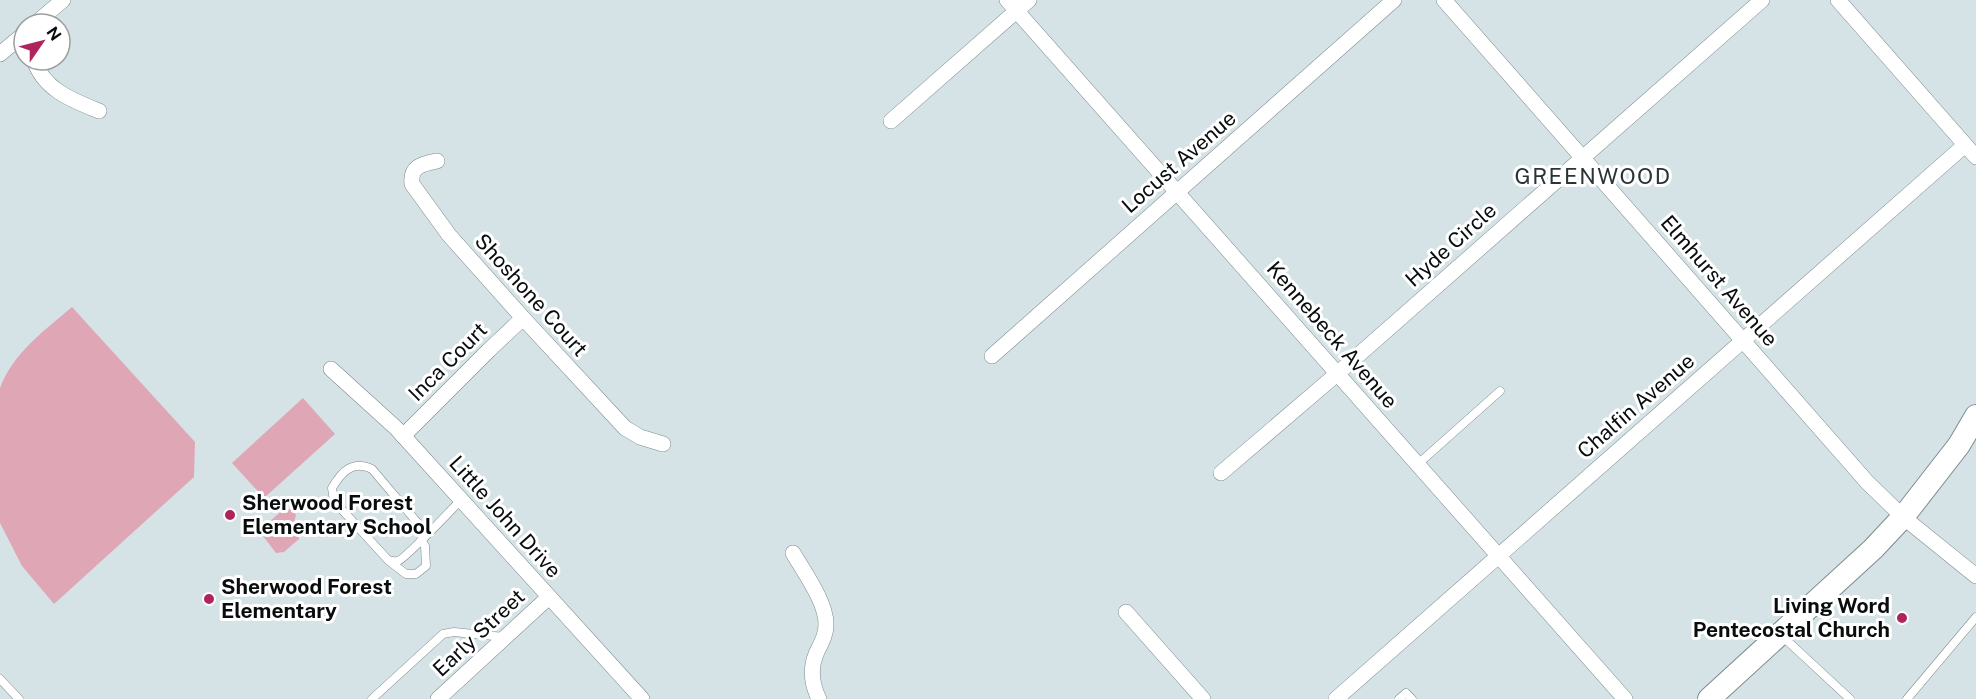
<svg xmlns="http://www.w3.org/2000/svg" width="1976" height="699" viewBox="0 0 1976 699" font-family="'Public Sans',sans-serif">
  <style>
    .green { fill: #dfa7b5 }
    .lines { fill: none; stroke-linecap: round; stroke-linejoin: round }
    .lane-casing { stroke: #7e8b8e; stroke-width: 9 }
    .street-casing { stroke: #7e8b8e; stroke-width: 16 }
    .secondary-casing { stroke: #7e8b8e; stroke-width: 24 }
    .lane { stroke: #fff; stroke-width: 8 }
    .street { stroke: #fff; stroke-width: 15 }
    .secondary { stroke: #fff; stroke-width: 22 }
    .poi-dot { fill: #b0245e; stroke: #fff; stroke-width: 2 }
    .labels { text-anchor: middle; stroke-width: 6; stroke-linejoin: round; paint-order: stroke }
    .street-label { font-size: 21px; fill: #080c0d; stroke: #fff }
    .poi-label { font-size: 21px; font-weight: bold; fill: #080c0d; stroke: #fff; text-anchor: start }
    .neighbourhood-label { font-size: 22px; letter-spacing: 1.5px; fill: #283436; stroke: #fff }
  </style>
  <rect width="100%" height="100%" fill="#d5e3e6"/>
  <g class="green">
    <path d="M72,307l123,135 -1,35 -140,127 -32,-38 -22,-43v-135c13,-35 45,-58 72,-81z"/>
    <path d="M303,398l32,36 -71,64 -32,-35z"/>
    <path d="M291,509l5,6 -2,8 5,6v10l-15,13 -8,1 -13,-17 1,-10 19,-16z"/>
  </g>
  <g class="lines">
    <defs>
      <g id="lane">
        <path d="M1418,464l82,-73"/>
        <path d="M427,534l-55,-65c-19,-9 -30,2 -40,19l2,13 54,59c3,1 6,2 10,1 7,-2 54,-52 63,-61"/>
        <path d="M389,561l17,13h10l10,-8 -1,-20 -4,-6"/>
        <path d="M1781,635l69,64"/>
        <path d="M0,679l19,20"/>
        <path d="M372,699l71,-65 11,-2 50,5"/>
        <path d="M1399,699l7,-6 6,6"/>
        <path d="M1907,699l69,-82"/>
      </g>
      <g id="street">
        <path d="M1007,0l618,699"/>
        <path d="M1444,0l423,482 36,35 73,59"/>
        <path d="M1838,0l138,157"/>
        <path d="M35,24l28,-24"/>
        <path d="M0,54l24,-20"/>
        <path d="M34,60c10,30 38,40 65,51"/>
        <path d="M891,121l138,-121"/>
        <path d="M437,161c-15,3 -27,5 -25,23l37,51 74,83 102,110 15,9 23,7"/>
        <path d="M992,356l402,-356"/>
        <path d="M331,369l65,59 246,271"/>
        <path d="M403,436l86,-86 34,-32"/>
        <path d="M1221,473l117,-100 424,-373"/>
        <path d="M793,553c11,19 33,49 33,71 0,12 -5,19 -10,30 -6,15 -4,31 3,45"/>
        <path d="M1126,612l77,87"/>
        <path d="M438,699l111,-102"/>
        <path d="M1336,699l629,-554"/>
      </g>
      <path id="secondary" d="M1709,699l164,-150 30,-32 56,-72 17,-29"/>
    </defs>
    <use href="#lane" class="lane-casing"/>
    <use href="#street" class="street-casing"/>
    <use href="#secondary" class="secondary-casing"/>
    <use href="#lane" class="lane"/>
    <use href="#street" class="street"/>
    <use href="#secondary" class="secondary"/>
  </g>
  <g class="poi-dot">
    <circle cx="230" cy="515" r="6"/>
    <circle cx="209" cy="599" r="6"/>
    <circle cx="1902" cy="618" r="6"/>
  </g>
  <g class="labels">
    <g class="street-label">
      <text transform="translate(1179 162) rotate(-41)" y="7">Locust Avenue</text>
      <text transform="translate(1451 245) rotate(-42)" y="7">Hyde Circle</text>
      <text transform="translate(1719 281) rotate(49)" y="7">Elmhurst Avenue</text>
      <text transform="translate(531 295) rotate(48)" y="7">Shoshone Court</text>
      <text transform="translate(1332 335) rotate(49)" y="7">Kennebeck Avenue</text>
      <text transform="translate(448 362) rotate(-45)" y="7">Inca Court</text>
      <text transform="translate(1636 406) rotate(-41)" y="7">Chalfin Avenue</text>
      <text transform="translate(505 517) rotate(48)" y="7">Little John Drive</text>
      <text transform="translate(479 633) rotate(-43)" y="7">Early Street</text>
    </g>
    <g class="poi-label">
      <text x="242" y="510">Sherwood Forest<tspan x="242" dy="24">Elementary School</tspan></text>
      <text x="221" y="594">Sherwood Forest<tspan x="221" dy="24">Elementary</tspan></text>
      <text x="1890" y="613" text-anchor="end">Living Word<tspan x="1890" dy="24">Pentecostal Church</tspan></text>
    </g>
    <g class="neighbourhood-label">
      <text x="1593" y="184">GREENWOOD</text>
    </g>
  </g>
  <g transform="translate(42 42) rotate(55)"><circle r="28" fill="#ffffff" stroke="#9c9e9e" stroke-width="1.5"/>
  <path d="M0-4.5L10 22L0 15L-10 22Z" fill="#b0245e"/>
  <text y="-9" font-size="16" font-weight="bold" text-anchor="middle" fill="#080c0d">N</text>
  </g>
</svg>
